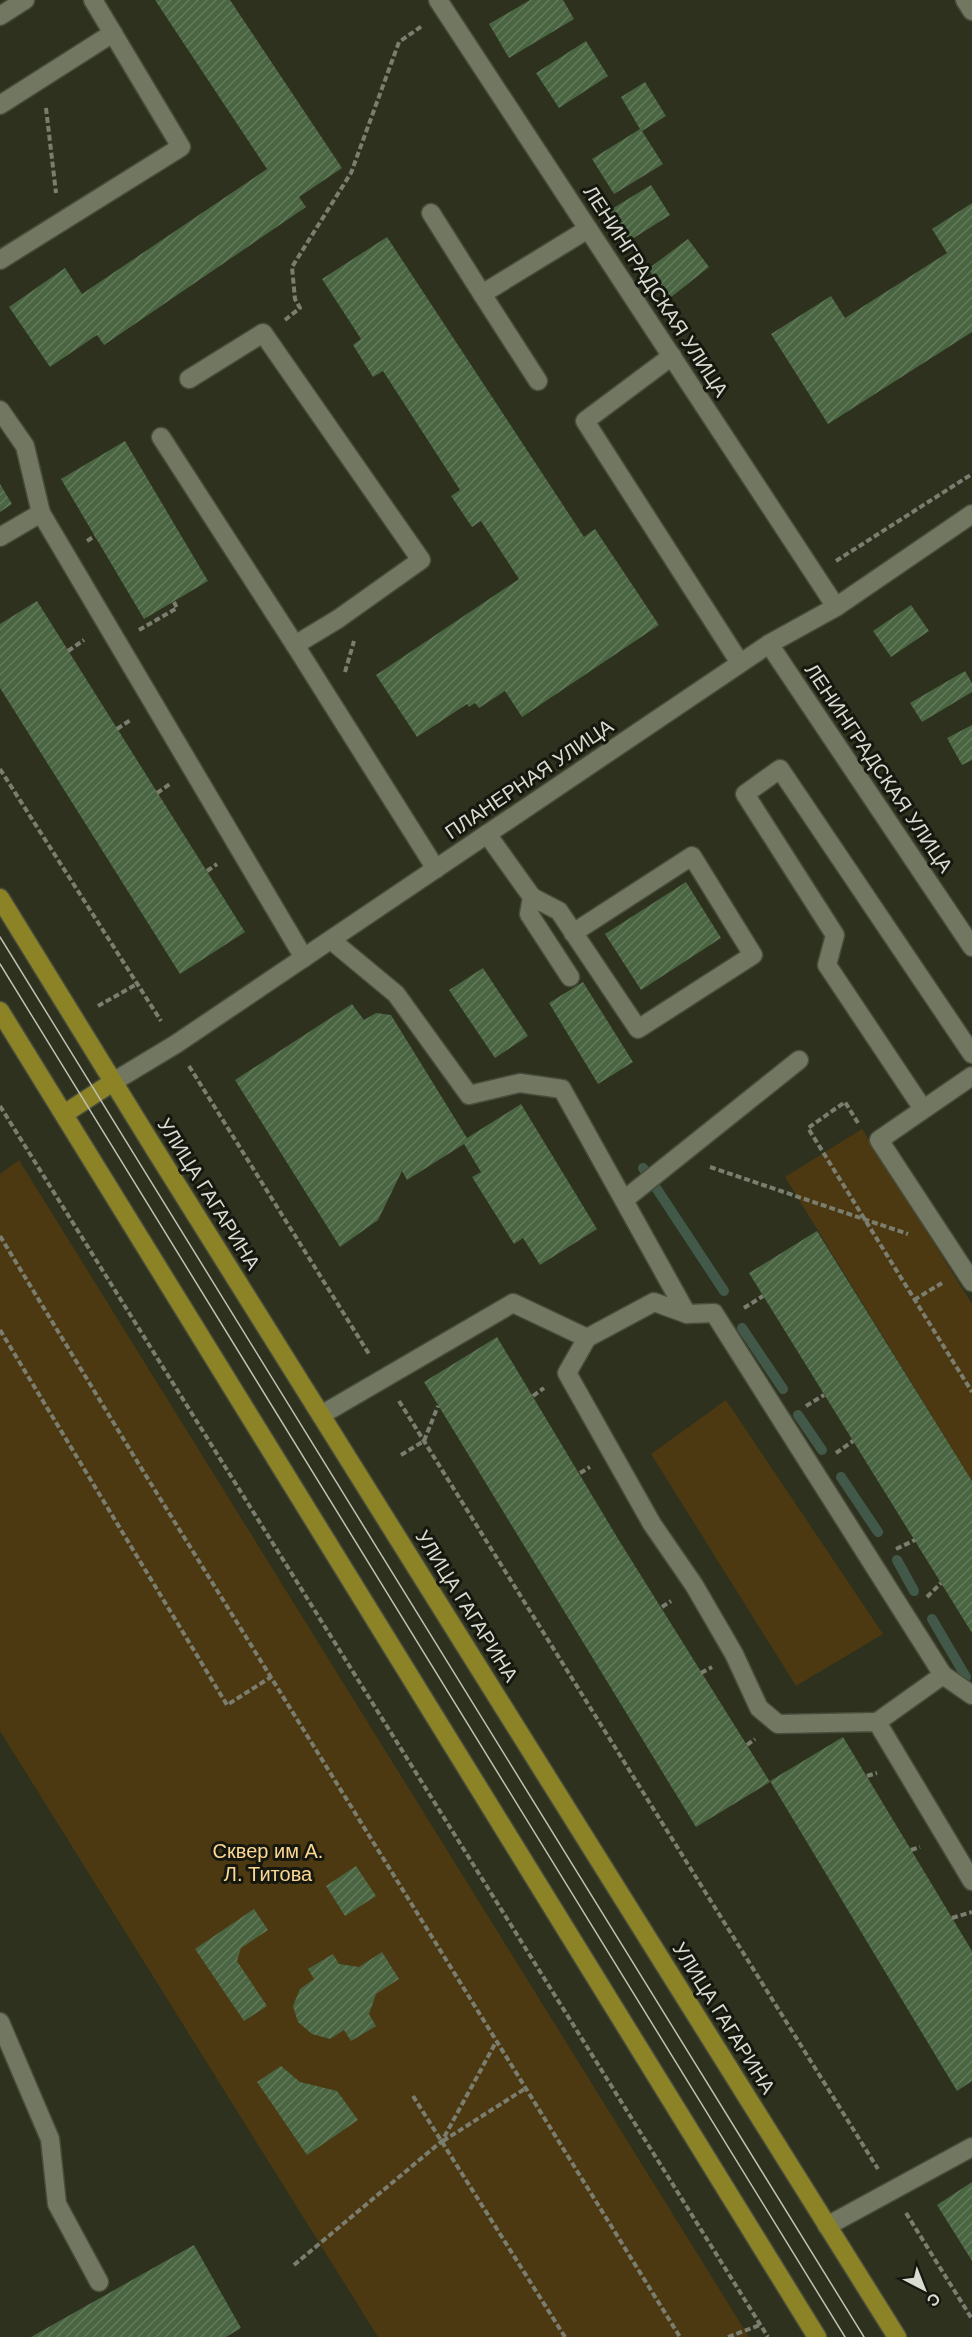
<svg xmlns="http://www.w3.org/2000/svg" width="972" height="2337" viewBox="0 0 972 2337" font-family="Arial,sans-serif">
  <style>
    .green { fill: #4c3911 }
    .lines { fill: none; stroke-linecap: round; stroke-linejoin: round }
    .stream { stroke: #42594a; stroke-width: 10 }
    .building { fill: url(#building-hatch) }
    .minor-casing { stroke: #484c3b; stroke-width: 21 }
    .major-casing { stroke: #484c3b; stroke-width: 21 }
    .path { stroke: #7b7e6f; stroke-width: 4; stroke-dasharray: 6 3; stroke-linecap: butt }
    .minor { stroke: #727761; stroke-width: 18 }
    .major { stroke: #8c8327; stroke-width: 18 }
    .tram { stroke: #bdc0b3; stroke-width: 1.5 }
    .labels { text-anchor: middle; stroke-width: 6; stroke-linejoin: round; paint-order: stroke }
    .street-label { font-size: 20px; fill: #d9dcd0; stroke: #16180f }
    .park-label { font-size: 20px; fill: #fcd794; stroke: #16180f }
  </style>
  <defs>
    <pattern id="building-hatch" width="6" height="6" patternUnits="userSpaceOnUse" patternTransform="scale(1.5)"><rect width="6" height="6" fill="#4a6541"/><path d="M-1 1l2-2M0 6l6-6M5 7l2-2" fill="none" stroke="#647a5b"/></pattern>
  </defs>
  <rect width="100%" height="100%" fill="#2d311e"/>
  <g class="green">
    <path d="M862,1129l110,175v177l-187,-304z"/>
    <path d="M19,1160l730,1177h-371l-378,-606v-557z"/>
    <path d="M726,1400l157,234 -87,52 -145,-232z"/>
  </g>
  <g class="lines">
    <g class="stream">
      <path d="M643,1168l81,123"/>
      <path d="M742,1328l41,61"/>
      <path d="M798,1415l24,35"/>
      <path d="M841,1477l37,55"/>
      <path d="M897,1560l17,31"/>
      <path d="M932,1619l34,58"/>
    </g>
  </g>
  <g class="building">
    <path d="M155,0h75l112,168 -43,29 7,10 -202,138 -7,-10 -47,32 -41,-60 56,-39 17,26 185,-125z"/>
    <path d="M530,0h33l11,19 -65,39 -20,-34z"/>
    <path d="M586,41l22,35 -49,32 -23,-35z"/>
    <path d="M645,82l21,34 -24,15 21,33 -49,30 -22,-35 48,-30 -19,-32z"/>
    <path d="M651,185l19,30 -41,26 -19,-31z"/>
    <path d="M972,203v129l-144,92 -57,-90 60,-38 14,22 102,-65 -15,-24z"/>
    <path d="M387,237l197,300 11,-8 64,96 -137,92 -17,-26 -26,17 -4,-5 -6,4 -2,-3 -50,33 -41,-62 143,-96 -38,-58 -9,6 -21,-31 9,-6 -77,-119 -10,6 -20,-32 8,-6 -39,-60z"/>
    <path d="M688,239l21,28 -39,31 -22,-29z"/>
    <path d="M125,441l83,140 -64,38 -83,-140z"/>
    <path d="M0,484l12,20 -12,8z"/>
    <path d="M37,601l208,331 -65,42 -180,-286v-64z"/>
    <path d="M911,605l18,26 -38,26 -18,-26z"/>
    <path d="M965,671l7,12v9l-50,30 -12,-19z"/>
    <path d="M972,725v35l-10,5 -15,-27z"/>
    <path d="M686,882l35,56 -80,52 -36,-56z"/>
    <path d="M483,968l45,68 -33,22 -46,-68z"/>
    <path d="M583,982l50,80 -35,22 -49,-81z"/>
    <path d="M352,1004l12,16 12,-7 15,2 76,123 54,-34 76,125 -57,36 -17,-27 -9,6 -42,-67 9,-5 -17,-28 -57,36 -5,-9 -24,49 -38,27 -105,-167z"/>
    <path d="M817,1231l155,250v152l-223,-360z"/>
    <path d="M497,1337l123,205 150,240 -74,45 -272,-445z"/>
    <path d="M843,1737l129,214v130l-15,10 -187,-310z"/>
    <path d="M356,1866l20,30 -31,20 -19,-30z"/>
    <path d="M254,1909l14,21 -27,18 -4,13 30,45 -23,15 -49,-72z"/>
    <path d="M382,1952l17,27 -23,15 -7,20 7,12 -25,15 -7,-11 -14,9 -18,-5 -14,-12 -5,-16 7,-17 14,-10 -6,-10 25,-15 6,10 20,3z"/>
    <path d="M281,2066l19,16 37,9 21,29 -51,35 -50,-73z"/>
    <path d="M972,2182v79l-35,-56z"/>
    <path d="M194,2245l47,83 -15,9h-195z"/>
  </g>
  <g class="lines">
    <defs>
      <g id="minor">
        <path d="M438,0l398,607"/>
        <path d="M965,0l7,11"/>
        <path d="M0,16l25,-16"/>
        <path d="M0,105l113,-72"/>
        <path d="M431,213l51,81"/>
        <path d="M0,260l181,-113 -88,-147"/>
        <path d="M672,356l-87,65 155,242"/>
        <path d="M538,381l-56,-87 106,-65"/>
        <path d="M0,410l25,36 16,67 -41,24"/>
        <path d="M161,437l134,208 43,-26 83,-59 -158,-227 -74,46"/>
        <path d="M41,513l263,445"/>
        <path d="M769,644l203,303"/>
        <path d="M295,645l141,224"/>
        <path d="M487,834l45,63 -3,17 41,63"/>
        <path d="M532,897l27,14 79,118 115,-74 -61,-99 -119,77"/>
        <path d="M331,940l65,54 73,101 51,-12 42,6 125,225"/>
        <path d="M972,1076l-93,64 93,142"/>
        <path d="M113,1082l63,-38 593,-400 67,-37 136,-93"/>
        <path d="M923,1109l-96,-144 8,-30 -90,-141 35,-25 192,285"/>
        <path d="M624,1200l175,-140"/>
        <path d="M587,1338l67,-36 33,12 27,-1 229,362 -66,47"/>
        <path d="M321,1415l192,-112 74,35 -20,35 85,151 42,61 40,69 25,54 19,16 99,-2 95,159"/>
        <path d="M943,1675l29,20"/>
        <path d="M0,2022l50,117 7,65 42,78"/>
        <path d="M827,2226l145,-79"/>
      </g>
      <g id="major">
        <path d="M0,898l154,250 743,1189"/>
        <path d="M0,1011l817,1326"/>
        <path d="M64,1114l49,-32"/>
      </g>
    </defs>
    <use href="#minor" class="minor-casing"/>
    <use href="#major" class="major-casing"/>
    <g class="path">
      <path d="M46,108l10,85"/>
      <path d="M285,320l15,-12 -5,-9 -3,-32 59,-94 48,-131 23,-16"/>
      <path d="M87,541l8,-5"/>
      <path d="M836,561l136,-87"/>
      <path d="M139,630l38,-22 -3,-6"/>
      <path d="M68,651l16,-11"/>
      <path d="M345,672l9,-31"/>
      <path d="M117,729l15,-10"/>
      <path d="M0,769l161,252"/>
      <path d="M157,793l13,-9"/>
      <path d="M207,871l10,-7"/>
      <path d="M98,1006l39,-22"/>
      <path d="M189,1066l180,288"/>
      <path d="M0,1106l768,1231"/>
      <path d="M858,1123l-13,-21 -37,26 164,264"/>
      <path d="M710,1167l198,67"/>
      <path d="M0,1236l135,222 545,879"/>
      <path d="M914,1300l28,-17"/>
      <path d="M744,1308l19,-12"/>
      <path d="M0,1330l227,375 44,-28"/>
      <path d="M533,1396l11,-8"/>
      <path d="M399,1401l479,768"/>
      <path d="M806,1406l18,-11"/>
      <path d="M836,1453l17,-12"/>
      <path d="M401,1455l23,-14 14,-35"/>
      <path d="M580,1473l10,-6"/>
      <path d="M896,1549l19,-9"/>
      <path d="M927,1597l14,-14"/>
      <path d="M662,1607l9,-6"/>
      <path d="M701,1673l11,-6"/>
      <path d="M747,1745l8,-6"/>
      <path d="M867,1776l10,-3"/>
      <path d="M911,1850l9,-3"/>
      <path d="M952,1918l20,-6"/>
      <path d="M413,2096l152,241"/>
      <path d="M443,2141l83,-53"/>
      <path d="M906,2213l66,106"/>
      <path d="M294,2265l148,-124 54,-99"/>
      <path d="M728,2337l32,-12"/>
    </g>
    <use href="#minor" class="minor"/>
    <use href="#major" class="major"/>
    <g class="tram">
      <path d="M0,937l864,1400"/>
      <path d="M0,964l845,1373"/>
    </g>
  </g>
  <g class="labels">
    <g class="street-label">
      <text transform="translate(656 291) rotate(57)" y="7">ЛЕНИНГРАДСКАЯ УЛИЦА</text>
      <text transform="translate(879 768) rotate(56)" y="7">ЛЕНИНГРАДСКАЯ УЛИЦА</text>
      <text transform="translate(529 779) rotate(-34)" y="7">ПЛАНЕРНАЯ УЛИЦА</text>
      <text transform="translate(209 1194) rotate(58)" y="7">УЛИЦА ГАГАРИНА</text>
      <text transform="translate(467 1606) rotate(58)" y="7">УЛИЦА ГАГАРИНА</text>
      <text transform="translate(724 2018) rotate(58)" y="7">УЛИЦА ГАГАРИНА</text>
    </g>
    <g class="park-label">
      <text x="268" y="1858">Сквер им А.<tspan x="268" dy="23">Л. Титова</tspan></text>
    </g>
  </g>
  <g transform="translate(924 2289) rotate(138)" stroke="#16180f" stroke-width="4.5" paint-order="stroke">
  <path d="M0-4.5L10 22L0 15L-10 22Z" fill="#d9dcd0"/>
  <text y="-9" font-size="16" font-weight="bold" text-anchor="middle" fill="#d9dcd0">С</text>
  </g>
</svg>
